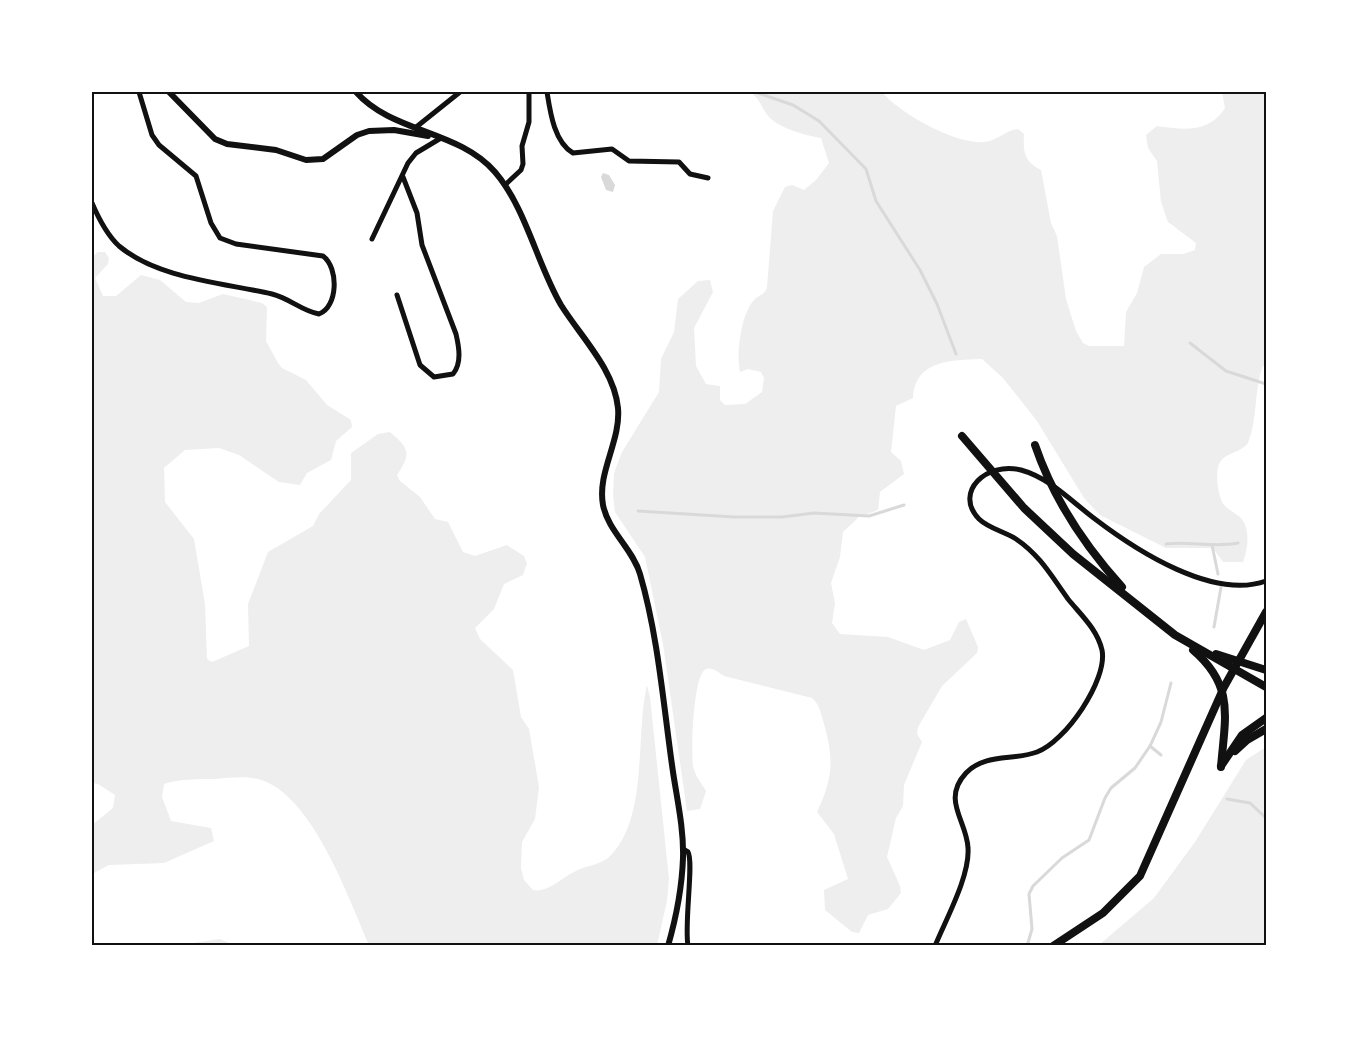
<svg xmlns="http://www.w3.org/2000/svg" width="1358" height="1037" viewBox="0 0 1358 1037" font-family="Cabin,sans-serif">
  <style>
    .green { fill: #eee }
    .water { fill: #d9d9d9 }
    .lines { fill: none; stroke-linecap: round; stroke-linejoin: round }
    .stream { stroke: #d9d9d9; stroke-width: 3 }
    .minor { stroke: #111; stroke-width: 5 }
    .tertiary { stroke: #111; stroke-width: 6 }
    .secondary { stroke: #111; stroke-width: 8 }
    .trunk { stroke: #111; stroke-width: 8 }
    .neatline { fill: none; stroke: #111; stroke-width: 2 }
  </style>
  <rect width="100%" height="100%" fill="#fff"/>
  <g class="green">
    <path d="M749,92h133c17,21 74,53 102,50 13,-1 22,-12 34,-13l6,5c-1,18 0,27 17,36l10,53 6,13 9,63 10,32 7,12 6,3h35l2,-34 11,-19 7,-26 17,-13h22l12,-4 1,-7 -28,-21 -7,-20 -4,-41 -9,-13 -2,-13 11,-9c27,4 52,7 68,-18l-3,-16h44v274h-3c-9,21 -5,52 -15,77 -7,10 -23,9 -29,21 -4,9 -1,29 3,38 3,6 13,11 18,15 11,11 8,32 3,45h-20l-10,-14h-47l-66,-33 -16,-17 -47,-77 -34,-43 -21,-19c-31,1 -67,1 -69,39l-17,8 -5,46 10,9 3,13 -24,18 -2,18 -19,7 -16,15 -3,25 -9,26 4,20 -3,20 8,11 48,3 36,13 26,-10 9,-18 7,-3 12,28 -1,6 -35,33 -24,41 -1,7 5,8 -18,43 -1,21 -7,12 -9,39 13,29 1,7 -13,16 -20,6 -9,18 -7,-1 -27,-22 -1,-20 24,-11 -14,-45 -17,-22c16,-34 17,-52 7,-88 -3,-10 -4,-19 -12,-26l-88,-22c-5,-3 -11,-9 -18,-7 -13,5 -15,82 -13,97 1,8 9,18 13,25l-6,18 -13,2 -24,-167 -18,-87 -30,-45 -2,-17 1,-22 8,-21 37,-60 2,-33 13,-27 4,-33 20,-18 12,-1 3,12 -19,36 2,38 10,18 14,2v14l5,5 20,-1 17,-12 2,-14 -3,-6 -13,-3 -8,3c-4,-18 1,-58 14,-72 6,-6 11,-5 13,-13l6,-76 12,-24 7,-2 12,5 12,-10 13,-17 -8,-25c-16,-3 -40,-9 -52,-21 -8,-9 -9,-20 -20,-25z"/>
    <path d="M98,252h7l4,6 -1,6 -13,14 8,18h13l25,-21 19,5 26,22 13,1 24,-9 39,9 5,4 -1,34 12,22 4,5 24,12 21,25 24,15 1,7 -16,14 -5,19 -24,13 -7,12 -21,-3 -40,-27 -20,-7 -34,2 -21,18 1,34 29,37 11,65 2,55 5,3 37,-16 -1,-42 20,-52 45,-26 6,-12 32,-34v-27l27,-19 12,-2c20,17 21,22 7,43l3,6 20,16 15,22 13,3 15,30 12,4 32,-11 17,11 3,7 -4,12 -19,9 -10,25 -19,19 5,11 33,31 8,47 8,12 10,58 -4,32 -13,23 -1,26 3,12 9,10c15,3 28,-12 41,-18 10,-6 25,-7 34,-14 41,-37 27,-123 39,-173l3,12 19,182 -2,22 -10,44h-288c-20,-46 -55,-145 -105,-164 -15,-6 -34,-3 -50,-2 -17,0 -34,0 -50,5l-2,13 9,24 40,7 3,13 -50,22 -55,2 -17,9v-49l21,-17 2,-13 -17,-11 -6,-1v-526z"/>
    <path d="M1266,747v198h-167l55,-47 41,-56 51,-82z"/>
    <path d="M220,939l14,6h-54z"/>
  </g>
  <path class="water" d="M603,173l6,2 6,10 -2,7 -7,-2 -5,-13z"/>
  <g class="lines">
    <g class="stream">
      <path d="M755,92l38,13 26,16 47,48 10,32 44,69 17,34 19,50"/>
      <path d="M1190,343l36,28 40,13"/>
      <path d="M638,511l96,6h48l32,-4 55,3 35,-11"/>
      <path d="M1166,544c24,-3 48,4 72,-1"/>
      <path d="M1212,545l6,29"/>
      <path d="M1214,627l7,-40"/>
      <path d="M1150,746l11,9"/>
      <path d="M1227,799l23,4 16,15"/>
      <path d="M1027,946l5,-17 -3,-35 4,-8 29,-28 27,-18 16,-42 6,-10 24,-20 15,-22 11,-24 10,-39"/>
    </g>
    <g class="minor">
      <path d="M547,92c3,19 7,50 26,61l39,-4 17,12 50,1 11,12 18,4"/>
      <path d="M415,128l45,-36"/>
      <path d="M505,185l16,-15 2,-6 -1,-18 7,-24v-30"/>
      <path d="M92,203c6,14 15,32 27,43 39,33 106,37 153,48 17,4 30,17 47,20 19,-7 20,-46 4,-58l-87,-12 -16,-6 -9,-15 -15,-47 -37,-31 -7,-10 -13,-43"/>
      <path d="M372,239l36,-76 8,-10 25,-15"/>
      <path d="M397,295l23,70 14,12 19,-3c9,-11 6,-27 3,-40l-34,-89 -5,-32 -14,-36"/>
      <path d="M683,849l5,3c6,10 -4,72 0,94"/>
      <path d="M935,946c11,-27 35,-70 33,-98 -1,-27 -27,-48 -2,-75 19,-20 47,-12 71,-21 28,-10 71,-72 65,-102 -5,-21 -21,-35 -34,-51 -16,-22 -28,-44 -52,-60 -11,-7 -28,-11 -37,-20 -26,-27 8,-58 42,-49 29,8 51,32 74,49 42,32 118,81 171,62"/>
    </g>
    <g class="tertiary">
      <path d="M169,92l46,47 12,5 49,6 30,10 17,-1 34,-24 12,-4 25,-1 34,6"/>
      <path d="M356,92c36,41 103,38 139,80 31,36 42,92 66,133 20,32 53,64 57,103 3,33 -21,64 -15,97 5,26 30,44 37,69 18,62 23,127 32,191 4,30 12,62 11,93 -1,29 -7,60 -15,88"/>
    </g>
    <path class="secondary" d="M1053,946l50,-33 37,-37 84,-189 42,-75"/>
    <g class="trunk">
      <path d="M962,436l62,72 49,46 102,81 91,52"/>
      <path d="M1035,445c18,53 50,101 87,142"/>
      <path d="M1193,650c42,36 32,67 28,117"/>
      <path d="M1216,654l50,16"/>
      <path d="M1235,751l12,-11 19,-11"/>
      <path d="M1221,766l21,-31 24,-17"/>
    </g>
  </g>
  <rect width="1358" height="1037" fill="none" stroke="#ffffff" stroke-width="186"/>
  <rect x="93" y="93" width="1172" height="851" class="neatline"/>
</svg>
